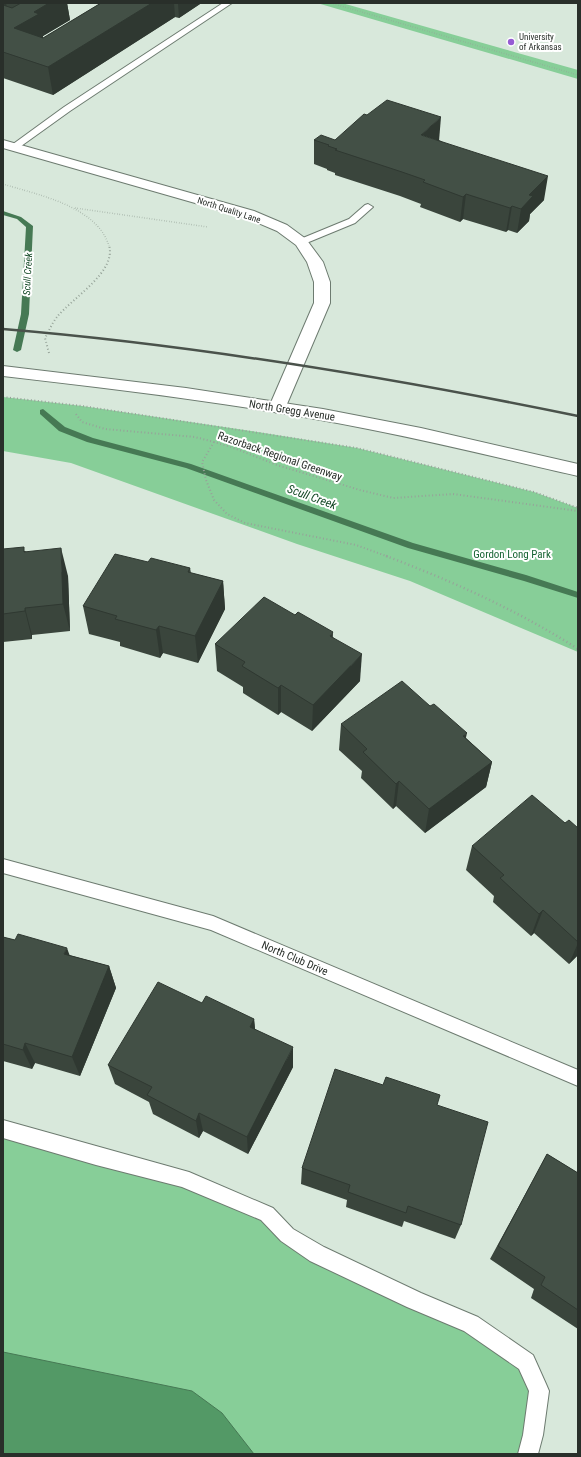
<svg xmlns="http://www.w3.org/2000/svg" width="581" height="1457" viewBox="0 0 581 1457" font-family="'Roboto Condensed',sans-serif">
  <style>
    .green { fill: #87ce98 }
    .water { fill: #539966; stroke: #467954 }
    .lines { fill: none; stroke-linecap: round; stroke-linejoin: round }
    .stream { fill: #467954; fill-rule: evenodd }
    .service-casing { stroke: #6d7b70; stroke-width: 2 }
    .minor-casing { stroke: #6d7b70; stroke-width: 2 }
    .secondary-casing { stroke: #6d7b70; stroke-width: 2 }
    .path-far2 { stroke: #96a399; stroke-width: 1.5; stroke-dasharray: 0.5 2; stroke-linecap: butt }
    .path-far1 { stroke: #96a399; stroke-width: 2; stroke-dasharray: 1 2.5; stroke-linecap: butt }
    .path { stroke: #96a399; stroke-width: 2.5; stroke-dasharray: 1 3; stroke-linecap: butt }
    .service { fill: #fff; fill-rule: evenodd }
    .minor { fill: #fff; fill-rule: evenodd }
    .secondary { fill: #fff; fill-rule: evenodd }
    .rail { stroke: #4a524b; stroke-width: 2.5 }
    .wall { fill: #3a453c }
    .shaded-wall { fill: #2f3831 }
    .building { fill: #435046; stroke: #2f3831 }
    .poi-dot { fill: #955bd3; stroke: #fff; stroke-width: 1.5 }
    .labels { text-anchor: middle; stroke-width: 4; stroke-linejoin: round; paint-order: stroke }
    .far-poi-label { font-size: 9px; fill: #292f2a; stroke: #fff; text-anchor: start }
    .far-street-label { font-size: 9px; fill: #292f2a; stroke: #fff }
    .far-water-label { font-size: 10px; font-style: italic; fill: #144926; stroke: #fff }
    .street-label { font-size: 11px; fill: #292f2a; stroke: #fff }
    .park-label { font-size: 11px; fill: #186534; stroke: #fff }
    .water-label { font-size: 12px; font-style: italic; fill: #144926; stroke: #fff }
  </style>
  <rect width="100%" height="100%" fill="#d8e8db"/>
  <g class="green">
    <path d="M317,3h25l236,67v9z"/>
    <path d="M3,397l79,9 182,27 93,15 177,44 44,16v144l-168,-71 -113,-37 -226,-81 -68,-12z"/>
    <path d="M3,1129l264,85 20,21 239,127 13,29 -11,63h-525z"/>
  </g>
  <path class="water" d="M3,1352l189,39 30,22 32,41h-251z"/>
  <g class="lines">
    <g class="stream">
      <path d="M3,211l18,6 12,9 -4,88 -8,36 -4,2 -4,-2 8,-36 5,-87 -9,-8 -14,-4z"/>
      <path d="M43,409l22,18 28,11 98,26 222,79 113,32 52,17v6l-54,-17 -116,-33 -222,-80 -99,-26 -28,-11 -19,-17v-4z"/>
    </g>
    <defs>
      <g id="service">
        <path d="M223,3h9l-162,108 -53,38 -3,1 -5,-3 55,-40z"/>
        <path d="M368,204l5,3 -18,16 -51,21 -3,1 -5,-3 2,-2 51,-21 16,-14z"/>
        <path d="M3,859l210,57 365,154v16l-367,-156 -208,-57z"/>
        <path d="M3,1120l186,52 84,36 20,21 31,18 97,46 57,24 55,38 13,29 3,7 -6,44 -5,19h-20l5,-19 6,-44 -10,-22 -55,-38 -57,-24 -97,-46 -29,-20 -20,-21 -79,-33 -86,-22 -93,-27z"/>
      </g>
      <path id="minor" d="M3,140l251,71 33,14 19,14 17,23 7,20v21l-46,108 -6,2 -6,-2 -3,-4 45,-104v-21l-7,-20 -11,-17 -19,-14 -33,-14 -241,-69z"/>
      <path id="secondary" d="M3,366l183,22 137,21 98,19 157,36v12c-70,-16 -139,-33 -210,-47 -120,-24 -243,-39 -365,-53z"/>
    </defs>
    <use href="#service" class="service-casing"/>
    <use href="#minor" class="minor-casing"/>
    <use href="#secondary" class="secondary-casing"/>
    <g class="path-far2">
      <path d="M331,3l247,72"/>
      <path d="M3,184c35,11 94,22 106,62"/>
      <path d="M75,208l133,19"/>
    </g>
    <g class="path-far1">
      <path d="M49,353l-4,-15c4,-7 7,-15 12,-21 15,-19 60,-45 52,-72"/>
      <path d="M3,397l79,9 275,42 177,44 44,16"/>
      <path d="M76,414l6,8 23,7 90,8 19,5 20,6 43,17 83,25 33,8 60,-4 125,17"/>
      <path d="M214,442l-12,20 4,18 8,20 13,14 18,9 111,22 33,12"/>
    </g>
    <path class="path" d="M386,556c66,25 133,55 192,93"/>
    <use href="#service" class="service"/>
    <use href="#minor" class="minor"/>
    <use href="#secondary" class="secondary"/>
    <path class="rail" d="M3,329c193,16 385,48 575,87"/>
  </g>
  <g class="wall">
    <path d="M3,3h64l3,17 -27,16v2l58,-35h99v1l-21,14 -4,-1 -122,78 -50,-17z"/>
    <path d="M314,140h125l105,60 -14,14 -1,7 -12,12 -9,-3 -2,2 -43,-13 -3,3 -40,-15 1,-3 -21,-8 -65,-21v-2l-8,-3v-1l-13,-5z"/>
    <path d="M3,549l22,2 43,25 2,55 -38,4v4l-29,3z"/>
    <path d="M148,562l42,6 1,5 32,8 2,28 -27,54 -35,-10 -3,5 -40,-12v-4l-31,-8 -6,-28z"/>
    <path d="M333,637l27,44 -48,50 -31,-19 -3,3 -35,-22v-6l-26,-16 -2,-27z"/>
    <path d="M341,724l125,14 26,24 -6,25 -61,46 -29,-27 -3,3 -32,-31 1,-7 -23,-21z"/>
    <path d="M565,823l13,5v127l-9,9 -35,-31 -3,3 -38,-34 1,-6 -28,-26 6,-24z"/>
    <path d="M3,937l106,29 7,22 -36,88 -45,-13 -3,6 -29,-8z"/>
    <path d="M202,1003l52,16 1,10 38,38 -45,87 -45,-23 -4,7 -46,-24 -4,-12 -34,-18 -7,-19z"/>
    <path d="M437,1105l24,120 -6,14 -51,-18 -2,6 -56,-20 1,-7 -46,-16 1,-16z"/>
    <path d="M547,1154l31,19v156l-47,-31 3,-9 -44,-30 48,-88z"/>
  </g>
  <g class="shaded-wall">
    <path d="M3,3h3l4,22 -7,-5z"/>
    <path d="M49,3h18l3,17 -27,16v5l-29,-13 20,-16z"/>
    <path d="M152,3h22l1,14 -122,78 -5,-28z"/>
    <path d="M178,3h22v1l-21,14z"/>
    <path d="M441,117l-2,24 -18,-6z"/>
    <path d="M548,176l-4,24 -14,14 -1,7 -12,12 4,-24 8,-14z"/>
    <path d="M466,194l-3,25 -3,3 3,-25z"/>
    <path d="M512,206l-4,24 -2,2 4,-24z"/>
    <path d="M61,548l7,28 2,55 -7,-27z"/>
    <path d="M223,581l2,28 -27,54 -3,-27z"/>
    <path d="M25,608l7,27v4l-7,-28z"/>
    <path d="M159,626l4,27 -3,5 -4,-28z"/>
    <path d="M333,632l-1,28 -2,-24z"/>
    <path d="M362,654l-2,27 -48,50 1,-26z"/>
    <path d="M281,685v27l-3,3v-27z"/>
    <path d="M467,733l-6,26 2,-23z"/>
    <path d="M492,762l-6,25 -61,46 4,-24z"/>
    <path d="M399,781l-3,25 -3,3 3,-25z"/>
    <path d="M543,910l-9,23 -3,3 8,-22z"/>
    <path d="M578,943v12l-9,9z"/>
    <path d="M67,948l8,22 -11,-16z"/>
    <path d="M109,966l7,22 -36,88 -8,-19z"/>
    <path d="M254,1019l2,20 -6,-12z"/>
    <path d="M25,1043l10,20 -3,6 -9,-19z"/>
    <path d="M293,1047v20l-45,87 -1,-17z"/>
    <path d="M199,1113l4,18 -4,7 -3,-17z"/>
  </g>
  <g class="building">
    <path d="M20,3h29l-15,9 5,2 -25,14 29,10 58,-35h51l-104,64 -45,-15v-47l9,3 9,-5z"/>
    <path d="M387,100l54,17 -20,18 127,41 -19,19 4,1 -12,13 -9,-3 -2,2 -44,-14 -3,3 -40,-15 2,-2 -23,-8 -67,-22 2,-1 -9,-3 1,-1 -15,-5 7,-5 14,5 29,-26 3,1z"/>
    <path d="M24,547v5l37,-4 2,56 -38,4v3l-22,3v-65z"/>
    <path d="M115,554l33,8 3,-4 39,10 -2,4 35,9 -28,55 -36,-10 -3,4 -41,-11 2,-3 -34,-10z"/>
    <path d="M264,597l31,18 3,-3 35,20 -3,4 32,18 -49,51 -32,-20 -3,3 -36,-22 3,-4 -30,-18z"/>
    <path d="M402,681l28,25 4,-2 33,29 -4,3 29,26 -63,47 -30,-28 -3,3 -33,-32 4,-3 -26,-25z"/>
    <path d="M532,795l33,28 4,-3 9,8v114l-35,-32 -4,4 -39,-36 4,-3 -32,-29z"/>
    <path d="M18,934l49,14 -3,6 45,12 -37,91 -47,-14 -2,7 -20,-6v-107l12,3z"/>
    <path d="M158,982l44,21 4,-7 48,23 -4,8 43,20 -46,90 -48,-24 -3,8 -49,-26 5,-8 -44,-22z"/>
    <path d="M335,1069l48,16 3,-8 54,18 -3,10 51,17 -27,103 -53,-19 -2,7 -58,-21 2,-7 -48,-17z"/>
    <path d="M547,1154l31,19v137l-37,-25 4,-8 -47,-31z"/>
  </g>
  <circle class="poi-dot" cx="511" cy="42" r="4"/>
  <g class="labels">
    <g class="far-poi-label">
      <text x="519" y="40">University<tspan x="519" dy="10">of Arkansas</tspan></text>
    </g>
    <g class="far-street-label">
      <text transform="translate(229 210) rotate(18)" y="3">North Quality Lane</text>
    </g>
    <g class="far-water-label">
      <text transform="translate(27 274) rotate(-87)" y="4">Scull Creek</text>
    </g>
    <g class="street-label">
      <text transform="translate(292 410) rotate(9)" y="4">North Gregg Avenue</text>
      <text transform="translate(280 456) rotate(19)" y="4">Razorback Regional Greenway</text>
      <text transform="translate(295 958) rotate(23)" y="4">North Club Drive</text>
    </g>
    <g class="park-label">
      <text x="512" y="558">Gordon Long Park</text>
    </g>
    <g class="water-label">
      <text transform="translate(312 497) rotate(20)" y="4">Scull Creek</text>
    </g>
  </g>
  <rect width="581" height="1457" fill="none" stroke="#292f2a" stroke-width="8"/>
</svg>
